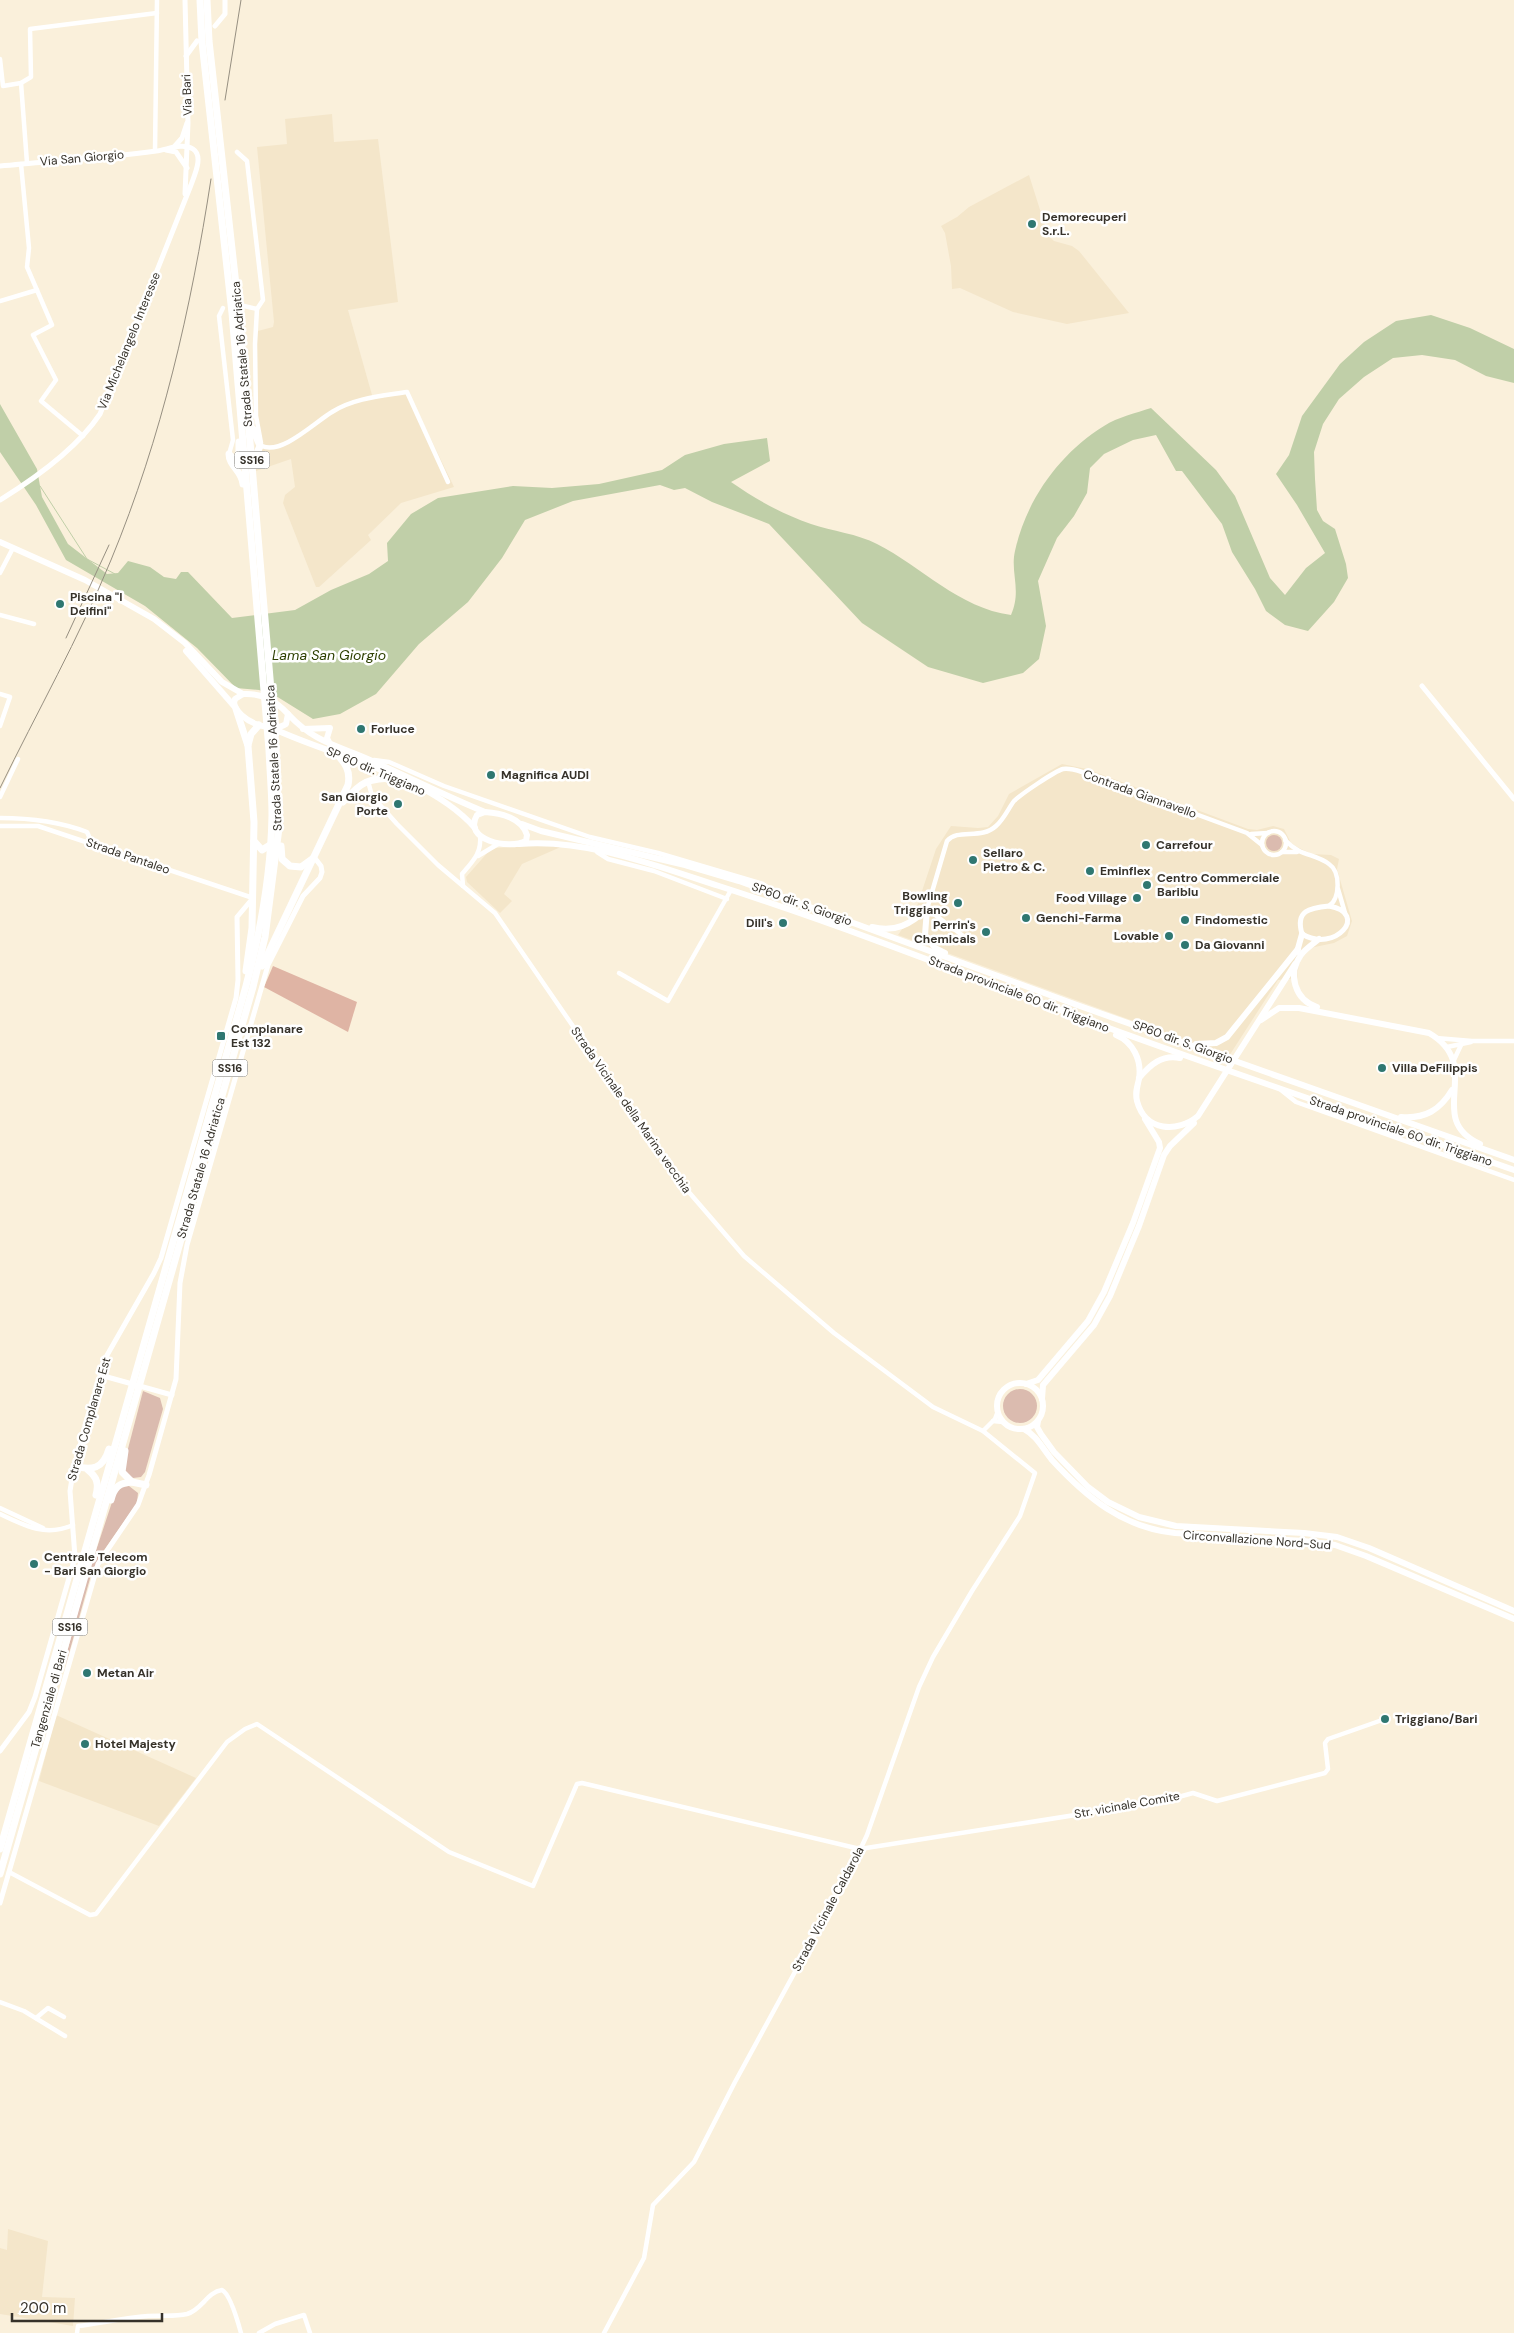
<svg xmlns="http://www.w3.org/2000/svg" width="1514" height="2333" viewBox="0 0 1514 2333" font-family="'DM Sans',sans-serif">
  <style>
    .built { fill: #f4e6ca }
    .green { fill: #dbbbaf }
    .forest { fill: #dfb4a4 }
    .water { fill: #c0cfa8 }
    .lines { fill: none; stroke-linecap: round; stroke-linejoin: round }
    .stream { stroke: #c0cfa8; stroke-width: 1 }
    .minor { stroke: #fff; stroke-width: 4.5 }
    .tertiary { stroke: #fff; stroke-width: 5 }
    .secondary { stroke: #fff; stroke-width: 6 }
    .trunk { stroke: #fff; stroke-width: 7 }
    .rail { stroke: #968f81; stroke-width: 1 }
    .poi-dot { fill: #2f7771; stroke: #fff; stroke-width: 2 }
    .labels { text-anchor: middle; stroke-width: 5; stroke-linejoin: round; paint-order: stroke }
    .shield { fill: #fff; stroke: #72706a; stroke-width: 1 }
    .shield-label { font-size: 11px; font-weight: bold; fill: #36322a }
    .street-label { font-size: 12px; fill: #36322a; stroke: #fff }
    .poi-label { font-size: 12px; font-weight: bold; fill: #36322a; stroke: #fff; text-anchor: start }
    .water-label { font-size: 14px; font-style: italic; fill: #2e4002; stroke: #fff }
  </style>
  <rect width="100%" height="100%" fill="#faf0db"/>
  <g class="built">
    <path d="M332,114l2,28 44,-3 20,163 -50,8 24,85 37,-1 45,93 -53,16 -33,32 3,5 -52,47h-3l-33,-84 2,-8 10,-8 -4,-28 -35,12 -2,-139 19,-5 1,-5 -17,-175 30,-3 -2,-25z"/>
    <path d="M1029,175l19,60 6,6 18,5 7,5 50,62 -62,11 -54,-12 -53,-24 -8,1 -1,-23 -6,-33 -4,-7 16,-9 12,-10z"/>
    <path d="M1062,764l25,5 161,60 9,1 16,-4 11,3 7,14 8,5 13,6 19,1 8,4 -2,10 15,52 -5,15 -13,7 -24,5 -11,15 -2,15 -19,2 -49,76 -331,-121 18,-26 20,-60 15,-23 27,2 10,-1 10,-11 11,-22z"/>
    <path d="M525,846h38l-41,18 -18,30 8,7 -12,12 -33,-31 -1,-5 23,-26 7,-3z"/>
    <path d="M56,1715l140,63 -37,48 -120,-45z"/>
    <path d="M8,2229l40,12 -6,56 33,1 -2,28 -73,-12v-66l7,2z"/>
  </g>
  <g class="green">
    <circle cx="1274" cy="843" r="8"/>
    <circle cx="1020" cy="1406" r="17"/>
    <path d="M143,1391l17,7 3,11 -18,63 -4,5 -8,1 -7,-3 -2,-11z"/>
    <path d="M129,1486l9,7 -1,10 -37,53 -9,19 -25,89 -2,-1 24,-88 27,-82 4,-6z"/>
  </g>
  <path class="forest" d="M273,966l84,36 -9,30 -84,-45z"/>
  <path class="water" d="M1431,315l39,13 44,21v34l-28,-7 -31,-16 -33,-5 -29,3 -29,19 -25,22 -16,25 -9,28 1,27 2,31 6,11 12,8 11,35 2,14 -14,24 -26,29 -23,-6 -19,-14 -11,-22 -23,-37 -10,-28 -40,-53h-6l-20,-36 -23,5 -29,14 -14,14 -3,25 -13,23 -17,22 -19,43 8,45 -7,33 -16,14 -40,10 -55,-16 -66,-44 -93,-99 -57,-22 -27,-14 -11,2 -14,-5 -87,16 -48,19 -23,38 -34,44 -49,42 -43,50 -36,20 -27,5 -37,-23 -17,-6 -23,-2 -39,-40 -52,-42 -79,-46 -30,-55 -36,-53v-48l37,65 5,28 26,47 39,30 11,-1 10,-12 22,6 14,10 12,2 5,-7h7l44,46 63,-8 36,-20 38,-16 19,-13 -1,-18 24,-29 27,-16 75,-12 39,2 47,-4 63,-14 23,-15 39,-11 43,-6 3,23 -39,21c26,18 51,32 80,42 21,7 47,10 66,20 45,23 82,64 134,71 11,-25 -1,-42 4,-64 11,-51 45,-98 89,-125 14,-9 32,-13 47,-18l65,62 19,26 35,82 15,17 21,-27 19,-15 -28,-48 -21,-31 13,-19 13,-39 38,-52 24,-22 32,-21z"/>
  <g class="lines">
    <path class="stream" d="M40,486l47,73 28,15"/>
    <g class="minor">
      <path d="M0,59l3,27 18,-3 10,-6 -1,-48 127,-16"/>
      <path d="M21,83l6,80"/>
      <path d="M155,151l2,-151"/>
      <path d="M237,152l10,9 16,139 -6,9 -2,35 1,72 5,27"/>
      <path d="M21,164l8,84 -2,19 25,58 -19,10 23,45 -15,21 42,35"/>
      <path d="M0,301l37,-11"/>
      <path d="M244,306l13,3"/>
      <path d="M223,308l-4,8 14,124 -4,14"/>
      <path d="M262,446c20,9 53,-24 70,-34 22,-14 50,-16 75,-20l41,90"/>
      <path d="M0,573l13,-25"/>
      <path d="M0,615l34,9"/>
      <path d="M0,694l10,3 -10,29"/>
      <path d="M374,760l15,2 55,24 146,51 68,16 105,31 13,9"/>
      <path d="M368,781l4,15 25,28 41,41 57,48 186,270 63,73 90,77 99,74 50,24 52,42 -15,43 -48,75 -39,66 -14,30 -52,148 -16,34 -116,213 -41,80 -41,43 -9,53 -40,75"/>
      <path d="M0,797l18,-38"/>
      <path d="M0,818c31,0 58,3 87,14l5,11"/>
      <path d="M0,826h38l215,72"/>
      <circle cx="1274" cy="843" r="12"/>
      <path d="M1251,834l17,-1"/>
      <path d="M1285,840c16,17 29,13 44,24 12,8 11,35 0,42"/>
      <path d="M597,852l11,7 46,12 73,28"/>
      <path d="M1282,852h15"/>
      <path d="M478,856l20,-12"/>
      <path d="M463,886l-1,-12c11,-13 20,-21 18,-39"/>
      <path d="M1338,889l7,24"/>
      <path d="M966,938l-39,-29 20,-68c11,-13 34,-1 49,-15 8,-7 12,-17 18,-25 6,-6 41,-30 49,-32 7,-1 13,1 19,3l165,61 15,12"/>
      <path d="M619,973l49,28 63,-111"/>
      <path d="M1436,1038l36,3h42"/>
      <path d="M1447,1047l24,-5"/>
      <path d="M1454,1060l7,-15"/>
      <path d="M1281,1090l15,12 218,78"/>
      <path d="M993,1421l10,1"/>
      <path d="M983,1431l12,-12 3,-8"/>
      <path d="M0,1508l43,20"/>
      <path d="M0,1514c25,12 46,23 73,11"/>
      <path d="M9,1872l81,43 6,-1 131,-172 18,-13 12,-5 192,128 84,34 44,-102 5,-1 278,66 304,-48 29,-8 24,8 108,-28 3,-4 -3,-26 3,-4 57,-20"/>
      <path d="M0,2002l24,9 41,25"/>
      <path d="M36,2018l12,-10 16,9"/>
      <path d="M77,2333l1,-7c23,-3 46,-8 70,-10 13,-1 26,1 39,-2 15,-4 20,-22 35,-24 8,4 16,32 19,43"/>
      <path d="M259,2333l16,-9 29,-9 6,18"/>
    </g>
    <g class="tertiary">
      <path d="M215,26l10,-12v-14"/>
      <path d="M186,56l11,-15"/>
      <path d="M174,147l8,-9 5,-15"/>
      <path d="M166,150l10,2 11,16"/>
      <path d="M0,166c52,-5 104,-8 156,-15 11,-1 26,-9 37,-2 11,7 1,27 -2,36l-91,229c-22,33 -66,65 -100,86"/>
      <path d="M185,194l3,-71 -3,-123"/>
      <path d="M1422,686l92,113"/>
      <path d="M1329,906c41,7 6,48 -27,28 -7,-24 8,-26 27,-28z"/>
      <path d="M100,1375l72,20"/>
      <path d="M0,1751l29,-39 6,-15 40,-140 -5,-66 4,-25 32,-109 48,-84 7,-15 75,-260 2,-18 -1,-63 16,-19"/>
      <path d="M0,1903l98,-339 40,-59 11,-30 27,-96 4,-96 7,-38 81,-280 35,-69 17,-18 2,-6 -1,-6 -7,-9"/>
    </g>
    <g class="secondary">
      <path d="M0,542l85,38 69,39 31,24 37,39 21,12"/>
      <path d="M186,651l48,55"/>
      <path d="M243,694c19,-1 32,6 45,20l-2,10c-15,10 -48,-3 -52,-21l1,-4z"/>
      <path d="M288,714c26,28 48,31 82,46 38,17 76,36 115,52"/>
      <path d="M272,728c63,30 155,46 203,100"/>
      <path d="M303,729l27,-1 -3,10 3,6"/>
      <path d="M485,812c16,1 37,6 42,23l-1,6c-17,9 -64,-1 -49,-26z"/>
      <path d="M522,824l19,7 144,34 54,16 338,124 437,155"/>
      <path d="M519,844c66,-6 138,22 200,42 121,39 239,85 357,130 145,54 292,102 438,154"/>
      <path d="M927,909l-2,26 10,13 10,5"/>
      <path d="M872,927c23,6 39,-3 55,-18"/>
      <path d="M1297,952l5,-18"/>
      <path d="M1317,1007c-22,-7 -30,-33 -16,-52 4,-6 12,-11 18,-16"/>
      <path d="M1261,1020l18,-12h20l130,25c57,33 -6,85 51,111"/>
      <path d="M1116,1035c17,7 26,25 23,44 -2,8 -4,14 -2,22 8,31 41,32 61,15l97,-152"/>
      <path d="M1196,1044l20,-1 11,-6 71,-88"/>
      <path d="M1139,1078c11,-13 23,-24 41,-20"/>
      <path d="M1401,1117c24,2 39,-7 51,-27"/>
      <circle cx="1020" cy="1406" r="23"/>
      <path d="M1026,1384l12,-4 50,-59 16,-29 29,-69 27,-75 -1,-6 -14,-23"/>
      <path d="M1042,1399l1,-14 51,-60 16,-29 29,-70 25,-71 6,-9 24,-23"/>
      <path d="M1038,1421l-1,6 4,7 13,18 34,35 20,15 31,15 37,9 128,7 33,4 32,11 145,63"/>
      <path d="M1024,1429c12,6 19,20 28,31 34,37 71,68 123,73l129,8 31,4 31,11 148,63"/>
    </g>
    <g class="trunk">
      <path d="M253,429l7,17 -6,14"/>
      <path d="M229,454c0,12 13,17 14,30"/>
      <path d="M231,456l4,5 4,-1v-18"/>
      <path d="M236,709l12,37 6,76 -2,106 -6,43"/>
      <path d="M248,745l3,-11 8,-9"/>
      <path d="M343,802c19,-21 25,-24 54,-24"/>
      <path d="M254,841l8,9 8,-5"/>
      <path d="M281,846l1,13 8,7 11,1 11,-8"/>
      <path d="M262,966l86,-181c3,-14 -3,-23 -13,-32"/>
      <path d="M125,1451l-3,21 10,10 14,3"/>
      <path d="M74,1466c18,5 29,3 35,-17"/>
      <path d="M88,1470c9,7 11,14 8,25"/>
      <path d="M111,1500c3,-13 8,-17 21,-18"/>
      <path d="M0,1849l246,-863c15,-56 25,-113 26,-171 0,-21 -2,-43 -3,-65l-37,-437 -30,-271 -2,-42"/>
      <path d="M0,1874l253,-887 12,-50 14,-109 -3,-79 -37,-437 -30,-271 -2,-41"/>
    </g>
    <g class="rail">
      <path d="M225,100l16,-100"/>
      <path d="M66,638l43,-93"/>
      <path d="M0,788c37,-76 79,-150 111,-228 51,-123 80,-251 100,-381"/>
    </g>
  </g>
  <g class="poi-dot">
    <circle cx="1032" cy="224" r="5"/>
    <circle cx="60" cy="604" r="5"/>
    <circle cx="361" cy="729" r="5"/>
    <circle cx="491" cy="775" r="5"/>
    <circle cx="398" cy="804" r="5"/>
    <circle cx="1146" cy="845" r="5"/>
    <circle cx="973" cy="860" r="5"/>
    <circle cx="1090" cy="871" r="5"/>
    <circle cx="1147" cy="885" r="5"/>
    <circle cx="1137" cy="898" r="5"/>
    <circle cx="958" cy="903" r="5"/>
    <circle cx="1026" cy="918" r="5"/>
    <circle cx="1185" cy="920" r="5"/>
    <circle cx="783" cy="923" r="5"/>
    <circle cx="986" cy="932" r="5"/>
    <circle cx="1169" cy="936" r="5"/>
    <circle cx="1185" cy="945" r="5"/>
    <rect x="216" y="1031" width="10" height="10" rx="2.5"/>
    <circle cx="1382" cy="1068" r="5"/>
    <circle cx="34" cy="1564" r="5"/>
    <circle cx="87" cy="1673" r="5"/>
    <circle cx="1385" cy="1719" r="5"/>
    <circle cx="85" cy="1744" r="5"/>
  </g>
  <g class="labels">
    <g class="shield">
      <rect x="234.5" y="451.5" width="35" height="17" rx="4"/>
      <rect x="212.5" y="1059.5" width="35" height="17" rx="4"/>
      <rect x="52.5" y="1618.5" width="35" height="17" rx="4"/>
    </g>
    <g class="shield-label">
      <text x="252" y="464">SS16</text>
      <text x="230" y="1072">SS16</text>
      <text x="70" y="1631">SS16</text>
    </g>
    <g class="street-label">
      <text transform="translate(187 95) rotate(-92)" y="4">Via Bari</text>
      <text transform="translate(82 158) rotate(-5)" y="4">Via San Giorgio</text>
      <text transform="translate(129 341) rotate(-68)" y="4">Via Michelangelo Interesse</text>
      <text transform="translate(242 354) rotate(-95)" y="4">Strada Statale 16 Adriatica</text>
      <text transform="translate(274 758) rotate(-93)" y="4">Strada Statale 16 Adriatica</text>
      <text transform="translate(376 771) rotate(23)" y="4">SP 60 dir. Triggiano</text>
      <text transform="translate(1140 794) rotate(20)" y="4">Contrada Giannavello</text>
      <text transform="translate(128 856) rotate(19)" y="4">Strada Pantaleo</text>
      <text transform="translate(802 904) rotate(20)" y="4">SP60 dir. S. Giorgio</text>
      <text transform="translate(1019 994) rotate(21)" y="4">Strada provinciale 60 dir. Triggiano</text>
      <text transform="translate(1183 1042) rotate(20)" y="4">SP60 dir. S. Giorgio</text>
      <text transform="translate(631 1110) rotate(55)" y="4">Strada Vicinale della Marina vecchia</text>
      <text transform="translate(1401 1131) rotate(19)" y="4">Strada provinciale 60 dir. Triggiano</text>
      <text transform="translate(201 1168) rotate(-74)" y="4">Strada Statale 16 Adriatica</text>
      <text transform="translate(89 1419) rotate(-74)" y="4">Strada Complanare Est</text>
      <text transform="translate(1257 1540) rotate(4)" y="4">Circonvallazione Nord-Sud</text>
      <text transform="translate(49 1699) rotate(-74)" y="4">Tangenziale di Bari</text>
      <text transform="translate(1127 1805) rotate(-10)" y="4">Str. vicinale Comite</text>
      <text transform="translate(828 1909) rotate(-62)" y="4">Strada Vicinale Caldarola</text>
    </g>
    <g class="poi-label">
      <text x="1042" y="221">Demorecuperi<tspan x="1042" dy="14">S.r.L.</tspan></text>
      <text x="70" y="601">Piscina "I<tspan x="70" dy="14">Delfini"</tspan></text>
      <text x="371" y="733">Forluce</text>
      <text x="501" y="779">Magnifica AUDI</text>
      <text x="388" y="801" text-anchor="end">San Giorgio<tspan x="388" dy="14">Porte</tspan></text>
      <text x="1156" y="849">Carrefour</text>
      <text x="983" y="857">Sellaro<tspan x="983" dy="14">Pietro &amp; C.</tspan></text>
      <text x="1100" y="875">Eminflex</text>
      <text x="1157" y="882">Centro Commerciale<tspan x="1157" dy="14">Bariblu</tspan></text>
      <text x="948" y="900" text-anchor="end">Bowling<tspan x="948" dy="14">Triggiano</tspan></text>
      <text x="1127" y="902" text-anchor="end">Food Village</text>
      <text x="1036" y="922">Genchi-Farma</text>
      <text x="1195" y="924">Findomestic</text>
      <text x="773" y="927" text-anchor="end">Dill's</text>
      <text x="976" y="929" text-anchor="end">Perrin's<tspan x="976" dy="14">Chemicals</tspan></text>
      <text x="1159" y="940" text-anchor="end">Lovable</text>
      <text x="1195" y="949">Da Giovanni</text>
      <text x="231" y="1033">Complanare<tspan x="231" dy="14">Est 132</tspan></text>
      <text x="1392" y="1072">Villa DeFilippis</text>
      <text x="44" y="1561">Centrale Telecom<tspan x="44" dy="14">- Bari San Giorgio</tspan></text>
      <text x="97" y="1677">Metan Air</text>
      <text x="1395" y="1723">Triggiano/Bari</text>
      <text x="95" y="1748">Hotel Majesty</text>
    </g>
    <g class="water-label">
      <text x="329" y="660">Lama San Giorgio</text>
    </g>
  </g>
  <path d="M12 2313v8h150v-8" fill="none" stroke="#36322a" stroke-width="2.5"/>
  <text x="20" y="2313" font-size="15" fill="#36322a" stroke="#ffffff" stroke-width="4" paint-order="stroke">200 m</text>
</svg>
